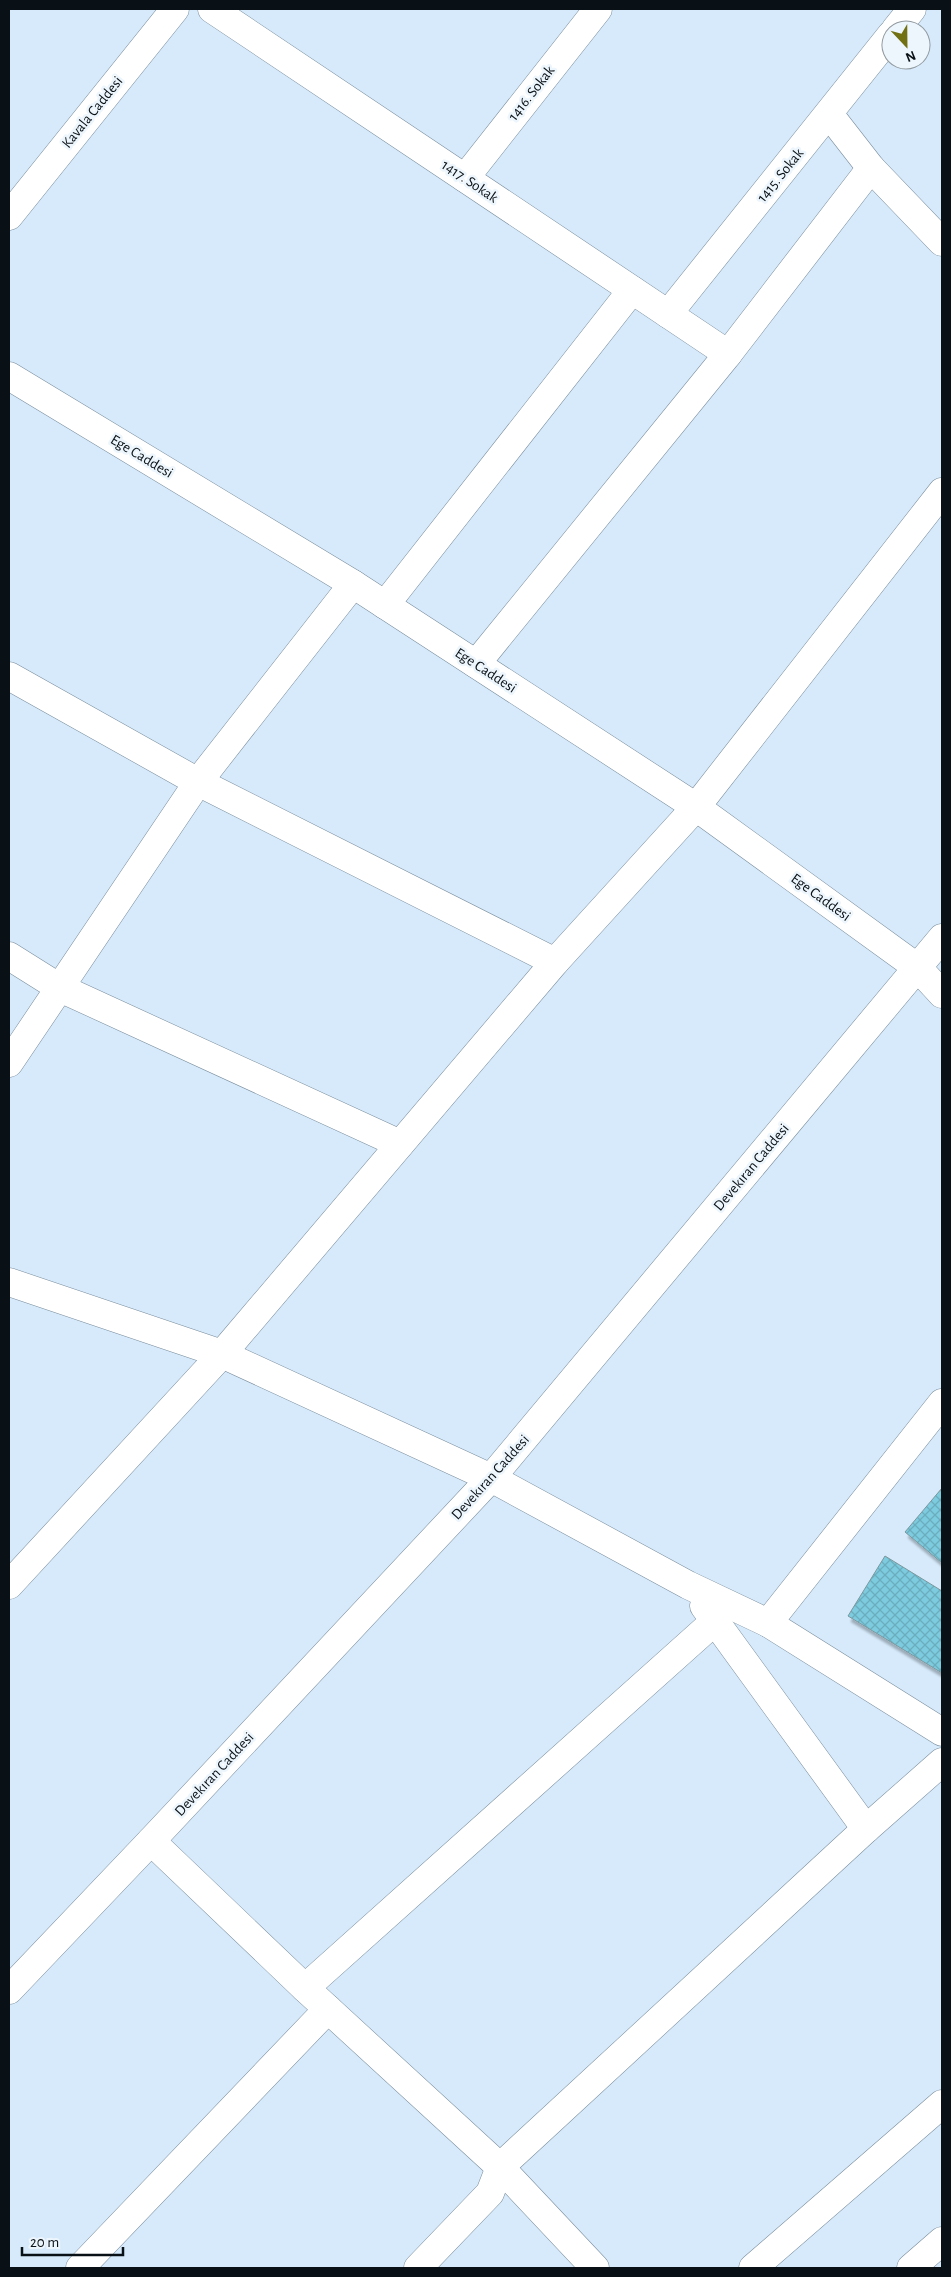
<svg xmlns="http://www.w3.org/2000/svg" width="951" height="2277" viewBox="0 0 951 2277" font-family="'Alegreya Sans',sans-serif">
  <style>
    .building { fill: url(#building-cross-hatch); stroke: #7c979d; filter: url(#shadow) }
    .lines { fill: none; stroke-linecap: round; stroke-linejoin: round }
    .minor-casing { stroke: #7a8d9c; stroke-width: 29 }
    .major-casing { stroke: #7a8d9c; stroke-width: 29 }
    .minor { stroke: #fff; stroke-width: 28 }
    .major { stroke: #fff; stroke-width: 28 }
    .labels { text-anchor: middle; stroke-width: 5; stroke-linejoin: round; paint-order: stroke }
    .street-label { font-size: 15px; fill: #091016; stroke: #edf6fc }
  </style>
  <defs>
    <pattern id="building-cross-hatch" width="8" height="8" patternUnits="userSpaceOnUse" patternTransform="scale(1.25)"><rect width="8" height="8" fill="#7ccbde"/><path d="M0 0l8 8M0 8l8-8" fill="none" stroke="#6aadbe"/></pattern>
    <filter id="shadow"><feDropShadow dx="3" dy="5.5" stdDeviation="1" flood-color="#0004"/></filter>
  </defs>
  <rect width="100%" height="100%" fill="#d6eafb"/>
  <g class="building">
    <path d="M942,1488v75l-37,-31z"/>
    <path d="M885,1556l57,35v82l-94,-57z"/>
  </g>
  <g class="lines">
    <defs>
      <g id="minor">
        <path d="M212,9l516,345"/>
        <path d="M895,30l17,-21"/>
        <path d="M829,114l42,54"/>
        <path d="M465,178l133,-169"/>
        <path d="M9,216l166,-207"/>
        <path d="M668,314l223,-279"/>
        <path d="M385,605l247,-315"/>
        <path d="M476,664l252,-310 143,-186 71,74"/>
        <path d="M9,676l189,106 357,180"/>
        <path d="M9,956l51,32 340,156"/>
        <path d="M9,1063l189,-281 155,-198"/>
        <path d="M9,1282l213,72 269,124 197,107 80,38 174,109"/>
        <path d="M9,1585l213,-231 333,-392 141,-155 246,-315"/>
        <path d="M704,1606l162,223"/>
        <path d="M768,1623l174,-220"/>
        <path d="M151,1841l154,147 195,179 95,101"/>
        <path d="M305,1988l410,-367"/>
        <path d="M9,1990l142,-149 340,-363 451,-540"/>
        <path d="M80,2268l248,-259"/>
        <path d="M418,2268l72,-75 10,-26 366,-338 76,-67"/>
        <path d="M753,2268l189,-164"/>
        <path d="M911,2268l31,-27"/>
      </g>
      <path id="major" d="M9,376l344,208 123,80 220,143 222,161 24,26"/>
    </defs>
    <use href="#minor" class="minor-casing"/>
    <use href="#major" class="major-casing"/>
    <use href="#minor" class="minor"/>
    <use href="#major" class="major"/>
  </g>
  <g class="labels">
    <g class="street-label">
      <text transform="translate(531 93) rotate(-52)" y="5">1416. Sokak</text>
      <text transform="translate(92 112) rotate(-51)" y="5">Kavala Caddesi</text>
      <text transform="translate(780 175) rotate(-51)" y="5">1415. Sokak</text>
      <text transform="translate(470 181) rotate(34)" y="5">1417. Sokak</text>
      <text transform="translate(142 456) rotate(31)" y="5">Ege Caddesi</text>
      <text transform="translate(486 670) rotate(33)" y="5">Ege Caddesi</text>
      <text transform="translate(821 897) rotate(36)" y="5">Ege Caddesi</text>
      <text transform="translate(751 1167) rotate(-50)" y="5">Devekıran Caddesi</text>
      <text transform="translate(490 1477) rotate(-48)" y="5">Devekıran Caddesi</text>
      <text transform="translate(214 1774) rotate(-47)" y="5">Devekıran Caddesi</text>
    </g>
  </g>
  <rect width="951" height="2277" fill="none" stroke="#091016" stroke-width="20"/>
  <g transform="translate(906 45) rotate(158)"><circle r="24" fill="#edf6fc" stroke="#929aa0"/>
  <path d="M0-4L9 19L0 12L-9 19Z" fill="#717013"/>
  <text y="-8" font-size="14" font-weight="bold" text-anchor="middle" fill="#091016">N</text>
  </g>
  <path d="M22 2247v8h101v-8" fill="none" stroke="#091016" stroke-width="2.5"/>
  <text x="30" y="2247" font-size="15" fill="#091016" stroke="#edf6fc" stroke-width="4" paint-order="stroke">20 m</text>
</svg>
